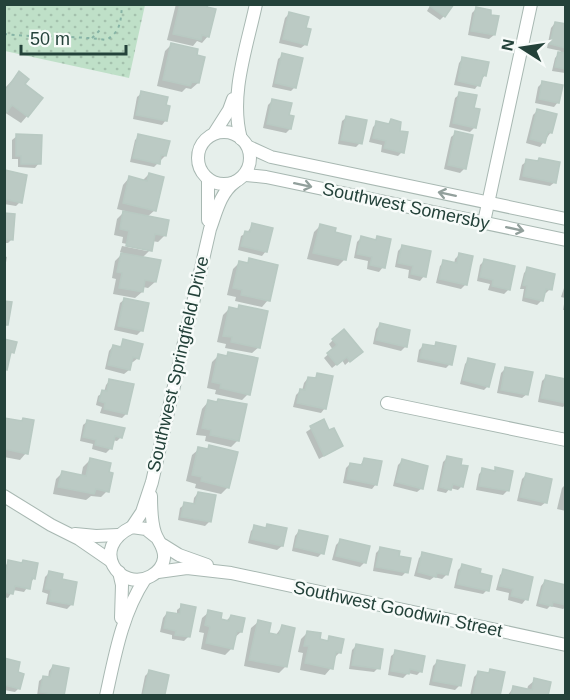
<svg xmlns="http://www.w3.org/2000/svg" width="570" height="700" viewBox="0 0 570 700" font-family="Helvetica,sans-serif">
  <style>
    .park { fill: url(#park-dots) }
    .shadow { fill: #0003 }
    .building { fill: #bbcac4; stroke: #b8c9c2; stroke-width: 1.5 }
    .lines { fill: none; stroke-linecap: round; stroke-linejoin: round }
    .minor-casing { stroke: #a8b8b2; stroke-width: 14 }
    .path { stroke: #86b3a5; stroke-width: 2; stroke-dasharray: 3 4.5; stroke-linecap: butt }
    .minor { stroke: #fff; stroke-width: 12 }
    .oneway { stroke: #92a09c }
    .labels { text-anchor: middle; stroke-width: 5; stroke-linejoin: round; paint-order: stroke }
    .street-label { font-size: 18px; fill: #24423a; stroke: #f7fbf9 }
  </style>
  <defs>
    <pattern id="park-dots" width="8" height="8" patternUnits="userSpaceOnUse" patternTransform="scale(1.5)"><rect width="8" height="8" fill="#bfe0c8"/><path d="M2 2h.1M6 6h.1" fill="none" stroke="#a4c1ad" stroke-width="1.8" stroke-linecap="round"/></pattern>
  </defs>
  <rect width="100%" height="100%" fill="#e6efeb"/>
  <path class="park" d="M5,4l140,1 -16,73 -124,-27z"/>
  <g class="shadow">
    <path d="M176,4h30l2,32 -6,7 -5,-2 -4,5 -26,-6z"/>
    <path d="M431,4l13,12 -4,4 -13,-9z"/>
    <path d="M476,9l18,26 -5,4 -21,-4 4,-22z"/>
    <path d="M289,14l16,16 1,14 -5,4 -22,-5 6,-25z"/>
    <path d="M555,23l11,3v25l-4,3 4,1 -1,18 -13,-2 3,-13 6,-7 -14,-3 4,-20z"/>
    <path d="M171,45l27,38 -7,6 -5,-1 -4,4 -25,-6 8,-35z"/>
    <path d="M283,55l12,32 -4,4 -19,-4 6,-28z"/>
    <path d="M463,58l22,17 -10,14 -21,-4 5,-22z"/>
    <path d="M19,73l8,43 -6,7 -17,-11v-23z"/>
    <path d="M543,82l15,20 -4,5 -19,-4 3,-16z"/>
    <path d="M142,93l22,13 2,14 -4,5 -29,-6 4,-22z"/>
    <path d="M460,94l12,15 3,18 -5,5 -21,-5 6,-29z"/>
    <path d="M272,101l15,15 5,1 -2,12 -4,4 -23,-5 5,-23z"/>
    <path d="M537,111l14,21 -11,15 -14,-4 7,-28z"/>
    <path d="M347,117l13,26 -4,4 -18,-3 4,-23z"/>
    <path d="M391,121l7,11 4,20 -4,4 -17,-4 1,-7 -13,-3 4,-15 4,-4 10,2z"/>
    <path d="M456,133l9,35 -5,5 -16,-4 7,-32z"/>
    <path d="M17,136l22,27 -4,5 -17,-1v-8h-6v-19z"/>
    <path d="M139,136l26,20 -11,11 -24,-5 5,-22z"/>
    <path d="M539,159l16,23 -5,4 -31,-6 3,-15 5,-4 9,2z"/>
    <path d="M4,172l16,30 -4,4 -12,-2z"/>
    <path d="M149,174l6,36 -8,7 18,18 -7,7 -6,-1 -2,9 -8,8 13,24 -7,6 -5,-1 -1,5 -7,6 -22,-4 3,-15 -4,-1 3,-17 8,-8 -3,-1 2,-6 25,5v-3l-25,-5 1,-6 -9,-2 3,-16 8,-8 -8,-2 6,-24 6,-7 13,3z"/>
    <path d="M4,215l8,24 -4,4h-4z"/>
    <path d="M252,225l14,26 -4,5 -24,-6 3,-14 6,-3z"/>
    <path d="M320,226l14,8 15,3 -5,23 -6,6 -31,-7 7,-27z"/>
    <path d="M361,238l13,3 3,-3 6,29 -4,5 -12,-3 1,-8 -14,-3 3,-16z"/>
    <path d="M402,247l22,29 -4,5 -12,-3 1,-8 -14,-3 3,-16z"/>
    <path d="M459,255l12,2 -6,28 -4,4 -25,-6 4,-17 4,-4 10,2 1,-5z"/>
    <path d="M4,256l3,1 -3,16z"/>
    <path d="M250,260l18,40 -6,7 -27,-6 1,-4 -9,-2 6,-26 7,-7 6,2z"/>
    <path d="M485,260l24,29 -5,5 -16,-4 2,-6 -13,-3 3,-16z"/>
    <path d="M528,269l22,20 -4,4h-3l-1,7 -5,5 -15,-4 2,-12h-4l4,-16z"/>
    <path d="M566,282v28h-3l2,-12 -4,-1z"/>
    <path d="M125,299l22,5 -6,27 -4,4 -23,-5 6,-27z"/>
    <path d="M239,307l20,40 -7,6 -27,-5 1,-4 -9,-2 6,-27 6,-6 7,1z"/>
    <path d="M380,325l29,6 -4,16 -4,4 -28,-7 3,-15z"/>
    <path d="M333,340l23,15 -11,10 -3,-5 -10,8 -8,-10 9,-8 -4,-6z"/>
    <path d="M124,341l14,17 -5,4h-3l-1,8 -5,4 -19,-5 4,-18 4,-5 6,2z"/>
    <path d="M436,344l14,20 -4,4 -29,-6 2,-12 4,-4 10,1z"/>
    <path d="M229,353l19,41 -6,6 -27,-6 1,-4 -9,-2 5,-26 7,-7 6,2z"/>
    <path d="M469,359l19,27 -4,4 -24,-6 5,-20z"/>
    <path d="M505,369l22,25 -5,4 -25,-5 4,-20z"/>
    <path d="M318,375l7,33 -4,5 -28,-6 3,-12 4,-4h2l2,-8 4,-5 5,1z"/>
    <path d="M546,377l20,3v24l-3,3 -25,-5 4,-21z"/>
    <path d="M110,380l16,34 -4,4 -22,-5 2,-6 -6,-2 2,-9 6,-4 2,-7z"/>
    <path d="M219,400l19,40 -7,7 -26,-6 1,-5 -10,-1 6,-26 6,-7 7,1z"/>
    <path d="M23,419l3,34 -6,7 -16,-3v-37l16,3z"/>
    <path d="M88,421l33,16 -4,4 -5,-1 -2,9 -4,4 -14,-4 1,-5 -13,-3 3,-16z"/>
    <path d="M323,421l5,11 13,14 -22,13 -13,-27z"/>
    <path d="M210,446l18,41 -7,7 -26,-6 1,-4 -10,-3 6,-26 7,-6 7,1z"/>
    <path d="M448,457l14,29 -4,4 -8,-2 -4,5 -9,-2 6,-29z"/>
    <path d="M364,459l12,25 -4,5 -29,-6 3,-15 4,-4 10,2z"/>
    <path d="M90,460l17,31 -6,6 -10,-1 -5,4 -33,-6 3,-15 6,-6 19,4 2,-10z"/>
    <path d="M402,461l20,27 -5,4 -24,-6 5,-21z"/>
    <path d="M496,469l11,22 -4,4 -27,-5 3,-16 4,-4 10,2z"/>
    <path d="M526,475l20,27 -5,4 -24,-5 5,-22z"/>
    <path d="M566,484v27l-9,-2 5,-21z"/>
    <path d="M198,493l11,29 -4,4 -27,-6 2,-12 5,-4 8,1 1,-7z"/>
    <path d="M268,525l14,21 -5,4 -29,-7 3,-12 4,-4 9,2z"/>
    <path d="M299,531l23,22 -4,4 -26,-6 3,-15z"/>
    <path d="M340,541l24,22 -4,4 -28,-7 4,-15z"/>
    <path d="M380,549l17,8 9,15 -4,4 -29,-5 3,-18z"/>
    <path d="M423,554l24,20 -5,5 -8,-2 -4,3 -16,-4 5,-18z"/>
    <path d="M23,561l11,17 -10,14 -11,-2 -5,8 -4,-1 1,-31 4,-4 11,2z"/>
    <path d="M462,566l16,8 9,16 -4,4 -29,-6 4,-18z"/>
    <path d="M504,571l22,28 -4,5 -14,-4 1,-7 -13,-3 4,-15z"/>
    <path d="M49,573l11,7 11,25 -4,4 -21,-5 2,-10 -6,-2 3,-15z"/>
    <path d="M545,581l21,5v21l-3,2 -13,-3 -3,3 -11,-3 5,-20z"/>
    <path d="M182,606l6,31 -4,4 -12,-2v-4l-12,-3 3,-14 4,-5 10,2v-5z"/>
    <path d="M209,612l10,8 7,1 5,-5 10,16 -7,6 -2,10 -7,7 -24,-6 3,-16 -5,-1 3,-14z"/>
    <path d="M258,622l9,12 8,2 7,-9 3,40 -6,6 -35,-7 7,-38z"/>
    <path d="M308,632l10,8 8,2 4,-4 10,14 -7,7 -2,9 -6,7 -25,-5 3,-17 -5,-1 3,-13z"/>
    <path d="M356,646l22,22 -4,4 -25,-3 3,-19z"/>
    <path d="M396,652l25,19 -4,4 -9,-2 -5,5 -15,-3 3,-19z"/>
    <path d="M4,660l12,14 3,14 -4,4 -11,-2z"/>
    <path d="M437,662l26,5 -4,19 -4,4 -26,-5 4,-19z"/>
    <path d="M53,666l9,30h-25l2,-15 5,-4 4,1 1,-7z"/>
    <path d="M491,671l8,25h-29l4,-19 4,-4 9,1z"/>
    <path d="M149,672l14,22 -2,2h-20l4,-20z"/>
    <path d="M535,680l12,16h-40l7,-9 13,3 1,-4z"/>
  </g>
  <g class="building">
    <path d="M180,4h28l-1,3 9,2 -7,28 -7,-2 -1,5 -28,-6z"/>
    <path d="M431,4h23l-9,13 -15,-11z"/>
    <path d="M476,7l15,3v5l8,1 -4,19 -24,-4z"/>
    <path d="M289,12l20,5 -3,11 5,1 -4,16 -24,-6z"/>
    <path d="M555,22l11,2v24l-16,-4z"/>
    <path d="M171,43l27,6 -1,6 8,2 -6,26 -7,-1 -2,4 -27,-6z"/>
    <path d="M558,52l8,1v16l-11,-2z"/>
    <path d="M282,53l21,5 -7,30 -21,-5z"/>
    <path d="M462,57l27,5 -3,14 -3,-1 -3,11 -22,-5z"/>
    <path d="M19,71l10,8 -4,5 18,14 -15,19 -16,-12 -5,7 -3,-2v-23l3,2z"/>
    <path d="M542,81l21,4 -4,18 -20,-4z"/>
    <path d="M141,91l27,6 -2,8 4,1 -3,15 -31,-6z"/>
    <path d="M459,92l18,3 -3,13 6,1 -4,19 -23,-5z"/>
    <path d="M272,99l20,4 -3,12 5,1 -3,13 -24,-5z"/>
    <path d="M537,109l20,5 -5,19 -4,-1 -3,11 -15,-4z"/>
    <path d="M346,116l21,4 -5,24 -21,-4z"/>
    <path d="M391,119l10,3 -1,9 8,1 -4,21 -20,-5 2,-7 -13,-3 3,-17 13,3z"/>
    <path d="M455,131l18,4 -7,34 -18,-4z"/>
    <path d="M16,134l26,1 -1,29h-20v-8h-5z"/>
    <path d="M138,134l32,7 -4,15 -5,-1 -1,9 -27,-6z"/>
    <path d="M539,158l21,4 -4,21 -33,-7 3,-17 12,2z"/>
    <path d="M5,170l22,5 -5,28 -18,-4z"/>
    <path d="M149,173l15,4 -8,34 -33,-8 6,-27 18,5z"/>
    <path d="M123,211l46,9 -3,16 -11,-2 -3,17 -26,-5 3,-15 -9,-2z"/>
    <path d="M4,213l11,1 -2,26 -9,-1z"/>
    <path d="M252,223l21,5 -6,24 -26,-6 4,-15 5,1z"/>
    <path d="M320,224l16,4 -1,4 16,4 -5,24 -33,-7z"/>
    <path d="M361,236l15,4 1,-4 14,3 -6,29 -15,-3 2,-8 -15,-3z"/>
    <path d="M402,245l29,6 -5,26 -15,-3 2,-8 -15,-3z"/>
    <path d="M121,253l40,7 -5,22 -11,-2 -2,12 -24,-4 3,-15 -5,-1z"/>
    <path d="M459,253l14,3 -6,29 -28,-6 4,-19 14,3z"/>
    <path d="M249,258l29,7 -8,36 -29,-6 1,-5 -9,-2 6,-27 9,2z"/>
    <path d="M484,259l31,7 -5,24 -18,-4 1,-6 -13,-3z"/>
    <path d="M527,267l28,7 -3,16 -6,-1 -3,12 -18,-4 2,-11 -4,-1z"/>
    <path d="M124,298l25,5 -6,28 -25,-5z"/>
    <path d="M4,301l8,1 -4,23h-4z"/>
    <path d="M239,305l29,6 -8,37 -29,-6 1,-5 -9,-1 6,-29 9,2z"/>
    <path d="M380,323l30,7 -3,17 -31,-7z"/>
    <path d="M344,329l19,23 -13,10 -3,-5 -10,8 -10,-12 10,-8 -5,-6z"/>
    <path d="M4,339l13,3 -3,11 -3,-1 -4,18 -3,-1z"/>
    <path d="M123,339l20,5 -4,15 -6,-2 -3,13 -22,-5 5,-20 8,2z"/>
    <path d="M436,342l20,4 -4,19 -32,-7 3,-14 12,2z"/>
    <path d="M228,352l30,6 -8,37 -30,-7 1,-4 -9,-2 6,-28 9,2z"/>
    <path d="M468,358l27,6 -6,23 -26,-7z"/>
    <path d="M505,367l28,5 -5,23 -27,-5z"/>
    <path d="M317,373l16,3 -7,33 -29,-6 3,-14 5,1 3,-13 8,1z"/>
    <path d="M546,375l20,4v24l-25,-5z"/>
    <path d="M109,379l25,5 -7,30 -23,-5 1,-6 -6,-2 3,-11 5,1z"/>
    <path d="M218,399l29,5 -8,37 -29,-6 1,-5 -9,-2 6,-28 9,2z"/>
    <path d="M4,418l18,3 1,-3 11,2 -6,34 -24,-5z"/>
    <path d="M324,419l5,11 5,-2 9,18 -19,10 -14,-30z"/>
    <path d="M87,420l38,8 -3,10 -7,-2 -3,13 -17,-4 1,-5 -13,-3z"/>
    <path d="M209,445l29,7 -9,36 -28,-7 1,-4 -10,-2 6,-28 10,2z"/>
    <path d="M447,456l15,3 -1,6 7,1 -5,21 -10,-3 -2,6 -11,-3z"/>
    <path d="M90,458l21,5 -2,9 4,1 -4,19 -13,-3 -2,5 -36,-7 4,-16 24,5z"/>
    <path d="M364,458l18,3 -5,24 -30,-6 3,-16 12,2z"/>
    <path d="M402,459l26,7 -5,23 -27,-7z"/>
    <path d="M495,467l18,4 -4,20 -30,-5 3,-18 13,3z"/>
    <path d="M526,473l26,6 -5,24 -27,-6z"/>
    <path d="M198,492l18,3 -5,27 -30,-5 3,-15 11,2z"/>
    <path d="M267,524l20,4 -4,18 -32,-7 3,-14 12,3z"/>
    <path d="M299,530l29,6 -4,18 -29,-7z"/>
    <path d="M340,539l30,7 -4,17 -30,-7z"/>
    <path d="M380,547l20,4 -1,5 12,2 -3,15 -32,-6z"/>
    <path d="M422,552l30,7 -4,16 -11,-2 -1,4 -18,-5z"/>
    <path d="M8,560l14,3 1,-3 15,3 -3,16 -3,-1 -2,11 -15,-3 -2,8 -9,-2z"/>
    <path d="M462,564l19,5 -1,4 12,3 -3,15 -32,-7z"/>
    <path d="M503,569l30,8 -5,23 -17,-4 2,-7 -14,-3z"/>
    <path d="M49,571l14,3 -1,5 15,3 -4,23 -24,-4 2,-11 -6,-1z"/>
    <path d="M545,580l21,5v20l-13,-3 -1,4 -13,-3z"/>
    <path d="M181,604l15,3 -6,30 -15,-2 1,-4 -12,-3 3,-16 13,2z"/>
    <path d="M208,610l14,3 -1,6 8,2 2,-6 14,3 -3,14 -5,-1 -4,18 -27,-6 4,-16 -5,-2z"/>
    <path d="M258,620l13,3 -2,10 10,2 3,-10 13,3 -8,39 -38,-7z"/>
    <path d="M307,631l14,2 -1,6 8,2 1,-5 15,3 -3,14 -5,-1 -3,17 -28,-6 4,-17h-5z"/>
    <path d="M356,644l27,5 -3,20 -28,-4z"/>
    <path d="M395,650l30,6 -3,16 -12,-3 -1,5 -18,-3z"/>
    <path d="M4,658l16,4 -2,10 6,2 -4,15 -16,-4z"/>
    <path d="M437,660l28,5 -4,21 -28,-5z"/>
    <path d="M53,665l16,3 -5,28 -24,-4 3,-16 7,1z"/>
    <path d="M490,669l15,3 -5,24h-27l5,-25 11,2z"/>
    <path d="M149,670l20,5 -4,19 -22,2z"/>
    <path d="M534,678l17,4 -3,14h-37l2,-10 19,4z"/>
  </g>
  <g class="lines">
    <defs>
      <g id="minor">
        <circle cx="224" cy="158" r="26"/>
        <path d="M215,132l14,-22 4,-11"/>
        <path d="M241,139c-12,-44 6,-92 15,-135"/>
        <path d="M249,147l22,10 295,62"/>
        <path d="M246,175l20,2 300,63"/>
        <path d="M208,179v41"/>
        <path d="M484,222l47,-218"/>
        <path d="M387,403l179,37"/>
        <path d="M4,496l47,29 28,14 32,22"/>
        <path d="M151,496c0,12 0,25 4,37 3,9 10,14 9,25 -1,9 -6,14 -13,18 -31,17 -63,-28 -19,-49l14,2 10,8"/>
        <path d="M132,527l10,-15 10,-30 58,-253c6,-16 10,-36 25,-47"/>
        <path d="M75,534l21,2 22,-1"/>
        <path d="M163,545l16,10 28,10"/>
        <path d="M119,572l3,13 -1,33"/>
        <path d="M158,572l29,-4 44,5 335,72"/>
        <path d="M106,696c9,-41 16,-82 39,-117"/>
      </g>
    </defs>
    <use href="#minor" class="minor-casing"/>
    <g class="path">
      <path d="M4,34c35,4 68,1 102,6 15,-8 15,-20 16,-36"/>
      <path d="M92,38l8,-8"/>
    </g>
    <use href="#minor" class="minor"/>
  </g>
  <defs><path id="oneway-shaft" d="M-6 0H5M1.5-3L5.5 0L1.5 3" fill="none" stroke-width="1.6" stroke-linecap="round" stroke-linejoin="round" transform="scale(1.5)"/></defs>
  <g class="oneway">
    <use href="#oneway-shaft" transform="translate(303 185) rotate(12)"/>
    <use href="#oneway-shaft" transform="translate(447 194) rotate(-168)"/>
    <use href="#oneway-shaft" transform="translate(515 229) rotate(12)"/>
  </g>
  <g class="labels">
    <g class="street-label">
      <text transform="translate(406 206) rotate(12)" y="6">Southwest Somersby</text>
      <text transform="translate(178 364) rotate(-77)" y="6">Southwest Springfield Drive</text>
      <text transform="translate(398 609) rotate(12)" y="6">Southwest Goodwin Street</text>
    </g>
  </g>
  <rect width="570" height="700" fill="none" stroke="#24423a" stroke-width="12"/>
  <g transform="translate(522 48) rotate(282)" stroke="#f7fbf9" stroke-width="4.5" paint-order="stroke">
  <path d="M0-4.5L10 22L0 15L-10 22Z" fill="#24423a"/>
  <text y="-9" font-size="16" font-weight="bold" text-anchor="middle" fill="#24423a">N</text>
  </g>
  <path d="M21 45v9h105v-9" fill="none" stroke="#24423a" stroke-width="3"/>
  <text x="30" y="45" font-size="18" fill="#24423a" stroke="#f7fbf9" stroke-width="4.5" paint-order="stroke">50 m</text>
</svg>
